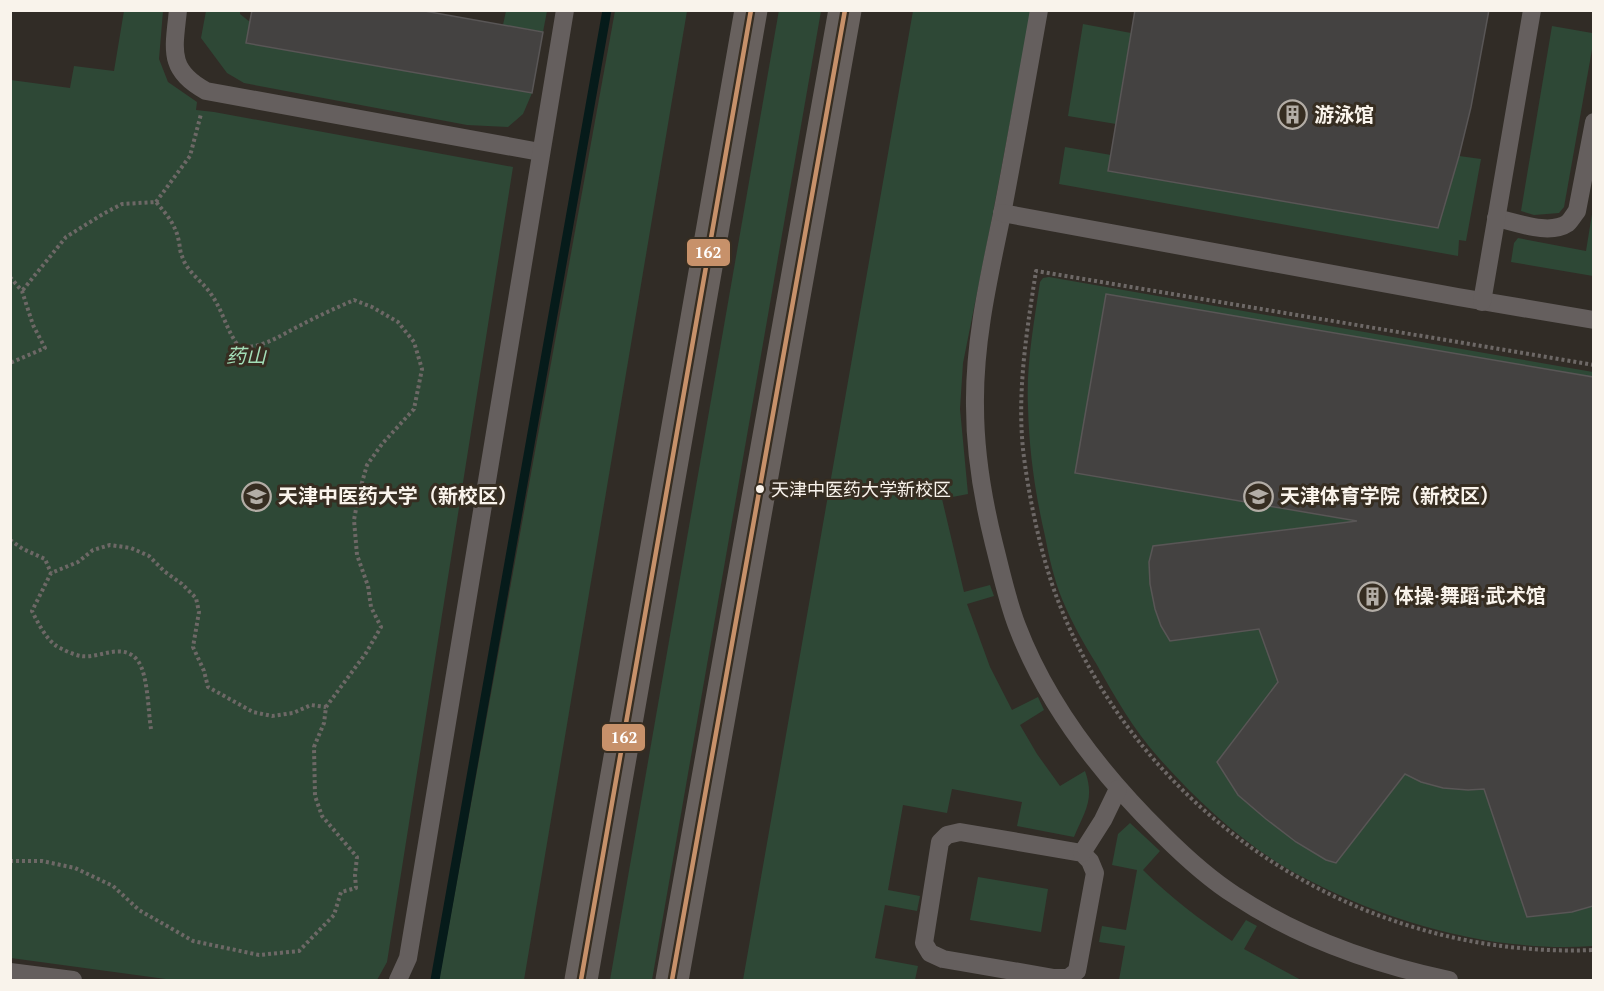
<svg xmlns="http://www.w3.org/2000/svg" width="1604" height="991" viewBox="0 0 1604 991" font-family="'PT Serif','Noto Sans SC',serif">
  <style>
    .green { fill: #2e4836 }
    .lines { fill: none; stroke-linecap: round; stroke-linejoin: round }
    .stream { stroke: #061b1a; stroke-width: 9 }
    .building { fill: #444241; stroke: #595656; stroke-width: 1.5 }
    .path { stroke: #6d6866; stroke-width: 4; stroke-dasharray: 3 3; stroke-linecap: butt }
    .service { stroke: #655f5e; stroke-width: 18 }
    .secondary { stroke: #68615e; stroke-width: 33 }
    .bus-1-casing { stroke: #362d21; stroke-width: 9 }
    .bus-1 { stroke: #c7916a; stroke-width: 4.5 }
    .bus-dot { fill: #f9f3eb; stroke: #362d21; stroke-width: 2 }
    .labels { text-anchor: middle; stroke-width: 6; stroke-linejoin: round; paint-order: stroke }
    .bus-label { font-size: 18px; fill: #f9f3eb; stroke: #362d21; text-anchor: start }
    .poi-label { font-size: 20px; font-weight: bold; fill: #f9f3eb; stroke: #362d21; text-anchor: start }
    .park-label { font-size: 20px; font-style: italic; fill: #a3deb7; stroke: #362d21 }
    .line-badge { stroke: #362d21; stroke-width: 2 }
    .badge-label { font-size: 16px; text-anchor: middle; font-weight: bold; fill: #fff }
  </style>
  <rect width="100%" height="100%" fill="#312c26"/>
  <g class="green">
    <path d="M779,10l42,1 -169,969h-42z"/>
    <path d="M124,11h39l-4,48 9,23 29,20 -1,8 18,2 299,55 -126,795 -10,18h-204l-162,-22v-878l59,8 4,-22 40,5z"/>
    <path d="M206,11h34v3l10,8 282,71 -9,21 -15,13 -41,-2 -223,-42 -17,-10 -26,-35z"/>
    <path d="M506,11h41l-4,21 -40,-7z"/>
    <path d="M615,11h72l-163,969h-85z"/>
    <path d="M913,11h118l-39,207 -29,145 -3,46 8,85 -26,5 22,93 26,-7 4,11 -27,8 23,63 22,43 26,-13 6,13 -24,15 17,29 23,32 25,-15c10,28 0,40 -11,66l-57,-11 5,-24 -70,-13 -5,24 -44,-8 -15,85 32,6 -3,15 -32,-6 -10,53 43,8 -3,14h-172z"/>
    <path d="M1083,24l48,9 -15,91 -48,-8z"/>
    <path d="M1552,26l40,7 1,11 -29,163 -5,6 -25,2 -13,-4z"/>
    <path d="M1065,147l46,8 -3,16 330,57 21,-72 22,3 -15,82 -7,-1 -1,16 -399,-72z"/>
    <path d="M1593,208v68l-82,-14 3,-19 4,-5 68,13z"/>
    <path d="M1049,277l544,95v574c-102,7 -208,-24 -298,-73 -52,-29 -98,-72 -137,-116 -25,-28 -43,-60 -61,-92 -13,-21 -26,-44 -35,-66 -8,-20 -13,-42 -17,-63 -10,-43 -16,-86 -17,-129 -2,-42 6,-84 12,-125l3,-4z"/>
    <path d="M1130,823l30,28 -17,19c27,27 57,50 89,71l14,-21 11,6 -13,23 57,31h-182l6,-34 -26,-4 3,-16 24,4 11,-60 -25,-5 6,-31z"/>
    <path d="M978,877l70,12 -7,43 -71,-12z"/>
  </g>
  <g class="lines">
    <path class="stream" d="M435,980l172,-970"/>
  </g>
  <g class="building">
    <path d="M252,10h167l124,22 -11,61 -286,-50z"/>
    <path d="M1135,10h354l-18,97 -12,49 -21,72 -330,-57z"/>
    <path d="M1106,294l487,83v529l-21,6 -45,5 -43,-128 -16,1 -25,-2 -22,-6 -16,-8 -69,89 -10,-3 -30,-18 -30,-23 -28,-24 -21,-33 61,-80 -19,-53 -89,12 -9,-15 -6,-17 -5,-25 -1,-22 4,-16 204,-25 -282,-48z"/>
  </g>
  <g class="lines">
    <g class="path">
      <path d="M156,202l34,-46 11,-42"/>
      <path d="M10,277l12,14 11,34 12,23 -35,15"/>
      <path d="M1594,365l-558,-94c-9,58 -19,119 -13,178 5,45 18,107 34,149 83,219 304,362 537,352"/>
      <path d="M10,540l13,9 22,10 6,14"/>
      <path d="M151,729c-3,-19 -3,-54 -13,-68 -15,-20 -38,-2 -57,-5 -7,-1 -20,-7 -26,-11 -10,-8 -17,-22 -23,-34l19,-38 27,-11 15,-12 17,-5 21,3 18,8 15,15 18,13 14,14 3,14 -6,35 11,24 4,16 45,25 19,4 21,-3 18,-8 15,2"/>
      <path d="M10,861h32l33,7 38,18 26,24 54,31 66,14 40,-4 35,-36 7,-23 15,-4 -1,-13 2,-18 -35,-41 -7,-20 -1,-49 10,-24 2,-16 40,-54 15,-26 -10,-20 -3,-21 -11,-31 -3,-35 5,-27 8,-28 15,-21 32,-35 8,-40 -8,-27 -16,-20 -26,-15 -18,-7c-18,8 -36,16 -53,25 -20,10 -39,24 -62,22 -14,-19 -16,-38 -31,-57 -9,-11 -22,-20 -26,-34 -2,-4 -2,-9 -3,-14 -3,-17 -12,-27 -23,-40l-34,2 -19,10 -37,23 -44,54"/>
    </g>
    <g class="service">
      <path d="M178,10c-4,39 -11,60 28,81l334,61"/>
      <path d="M1039,10c-12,68 -24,136 -37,204 -13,63 -28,127 -27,192 0,46 8,94 19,138 7,27 13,56 23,82 30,79 85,149 145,208 22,22 47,45 74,62 65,43 138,68 213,84"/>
      <path d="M1002,213l456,84 136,23"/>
      <path d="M1496,218c20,4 53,18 72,5 3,-3 6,-8 9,-12l17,-89"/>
      <path d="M1482,302l50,-292"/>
      <path d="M960,832l122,21 8,8 5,12 -18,98 -9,7h-14l-111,-19 -13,-6 -6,-10 16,-101 7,-7z"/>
      <path d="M1082,853l21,-33 15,-31"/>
      <path d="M10,972l63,8"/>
      <path d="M398,980l10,-22 157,-948"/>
    </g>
    <g class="secondary">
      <path d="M581,980l170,-970"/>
      <path d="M672,980l173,-970"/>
    </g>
    <defs>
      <g id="bus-1">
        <path d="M581,980l170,-970"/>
        <path d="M672,980l173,-970"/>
      </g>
    </defs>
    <use href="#bus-1" class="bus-1-casing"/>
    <use href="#bus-1" class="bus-1"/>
  </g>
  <defs>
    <symbol id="building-ring" viewBox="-11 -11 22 22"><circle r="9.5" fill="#362d21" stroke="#b3ada6" stroke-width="1.5"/><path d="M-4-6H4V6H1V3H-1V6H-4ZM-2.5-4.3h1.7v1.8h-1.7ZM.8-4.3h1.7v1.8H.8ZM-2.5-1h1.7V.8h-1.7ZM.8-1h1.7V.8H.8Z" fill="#b3ada6"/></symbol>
    <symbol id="university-ring" viewBox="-11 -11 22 22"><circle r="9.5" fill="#362d21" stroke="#b3ada6" stroke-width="1.5"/><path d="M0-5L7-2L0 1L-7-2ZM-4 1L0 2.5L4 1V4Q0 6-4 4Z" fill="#b3ada6"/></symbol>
  </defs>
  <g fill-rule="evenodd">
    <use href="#building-ring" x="1276" y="98" width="33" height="33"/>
    <use href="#university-ring" x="240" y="480" width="33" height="33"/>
    <use href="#university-ring" x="1242" y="480" width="33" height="33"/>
    <use href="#building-ring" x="1356" y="580" width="33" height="33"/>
  </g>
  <circle class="bus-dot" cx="760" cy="489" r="5"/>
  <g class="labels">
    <g class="bus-label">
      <text x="771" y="496">天津中医药大学新校区</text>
    </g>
    <g class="poi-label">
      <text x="1314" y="122">游泳馆</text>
      <text x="278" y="503">天津中医药大学（新校区）</text>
      <text x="1280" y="503">天津体育学院（新校区）</text>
      <text x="1394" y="603">体操·舞蹈·武术馆</text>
    </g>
    <g class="park-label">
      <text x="246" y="363">药山</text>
    </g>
  </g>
  <g class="line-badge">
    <rect x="686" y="238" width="45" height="29" rx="6" fill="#c7916a"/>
    <rect x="601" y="723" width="45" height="29" rx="6" fill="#c7916a"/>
  </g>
  <g class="badge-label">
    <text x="708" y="258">162</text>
    <text x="624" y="743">162</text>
  </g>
  <rect width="1604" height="991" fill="none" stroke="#f9f3eb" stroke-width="24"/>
</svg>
